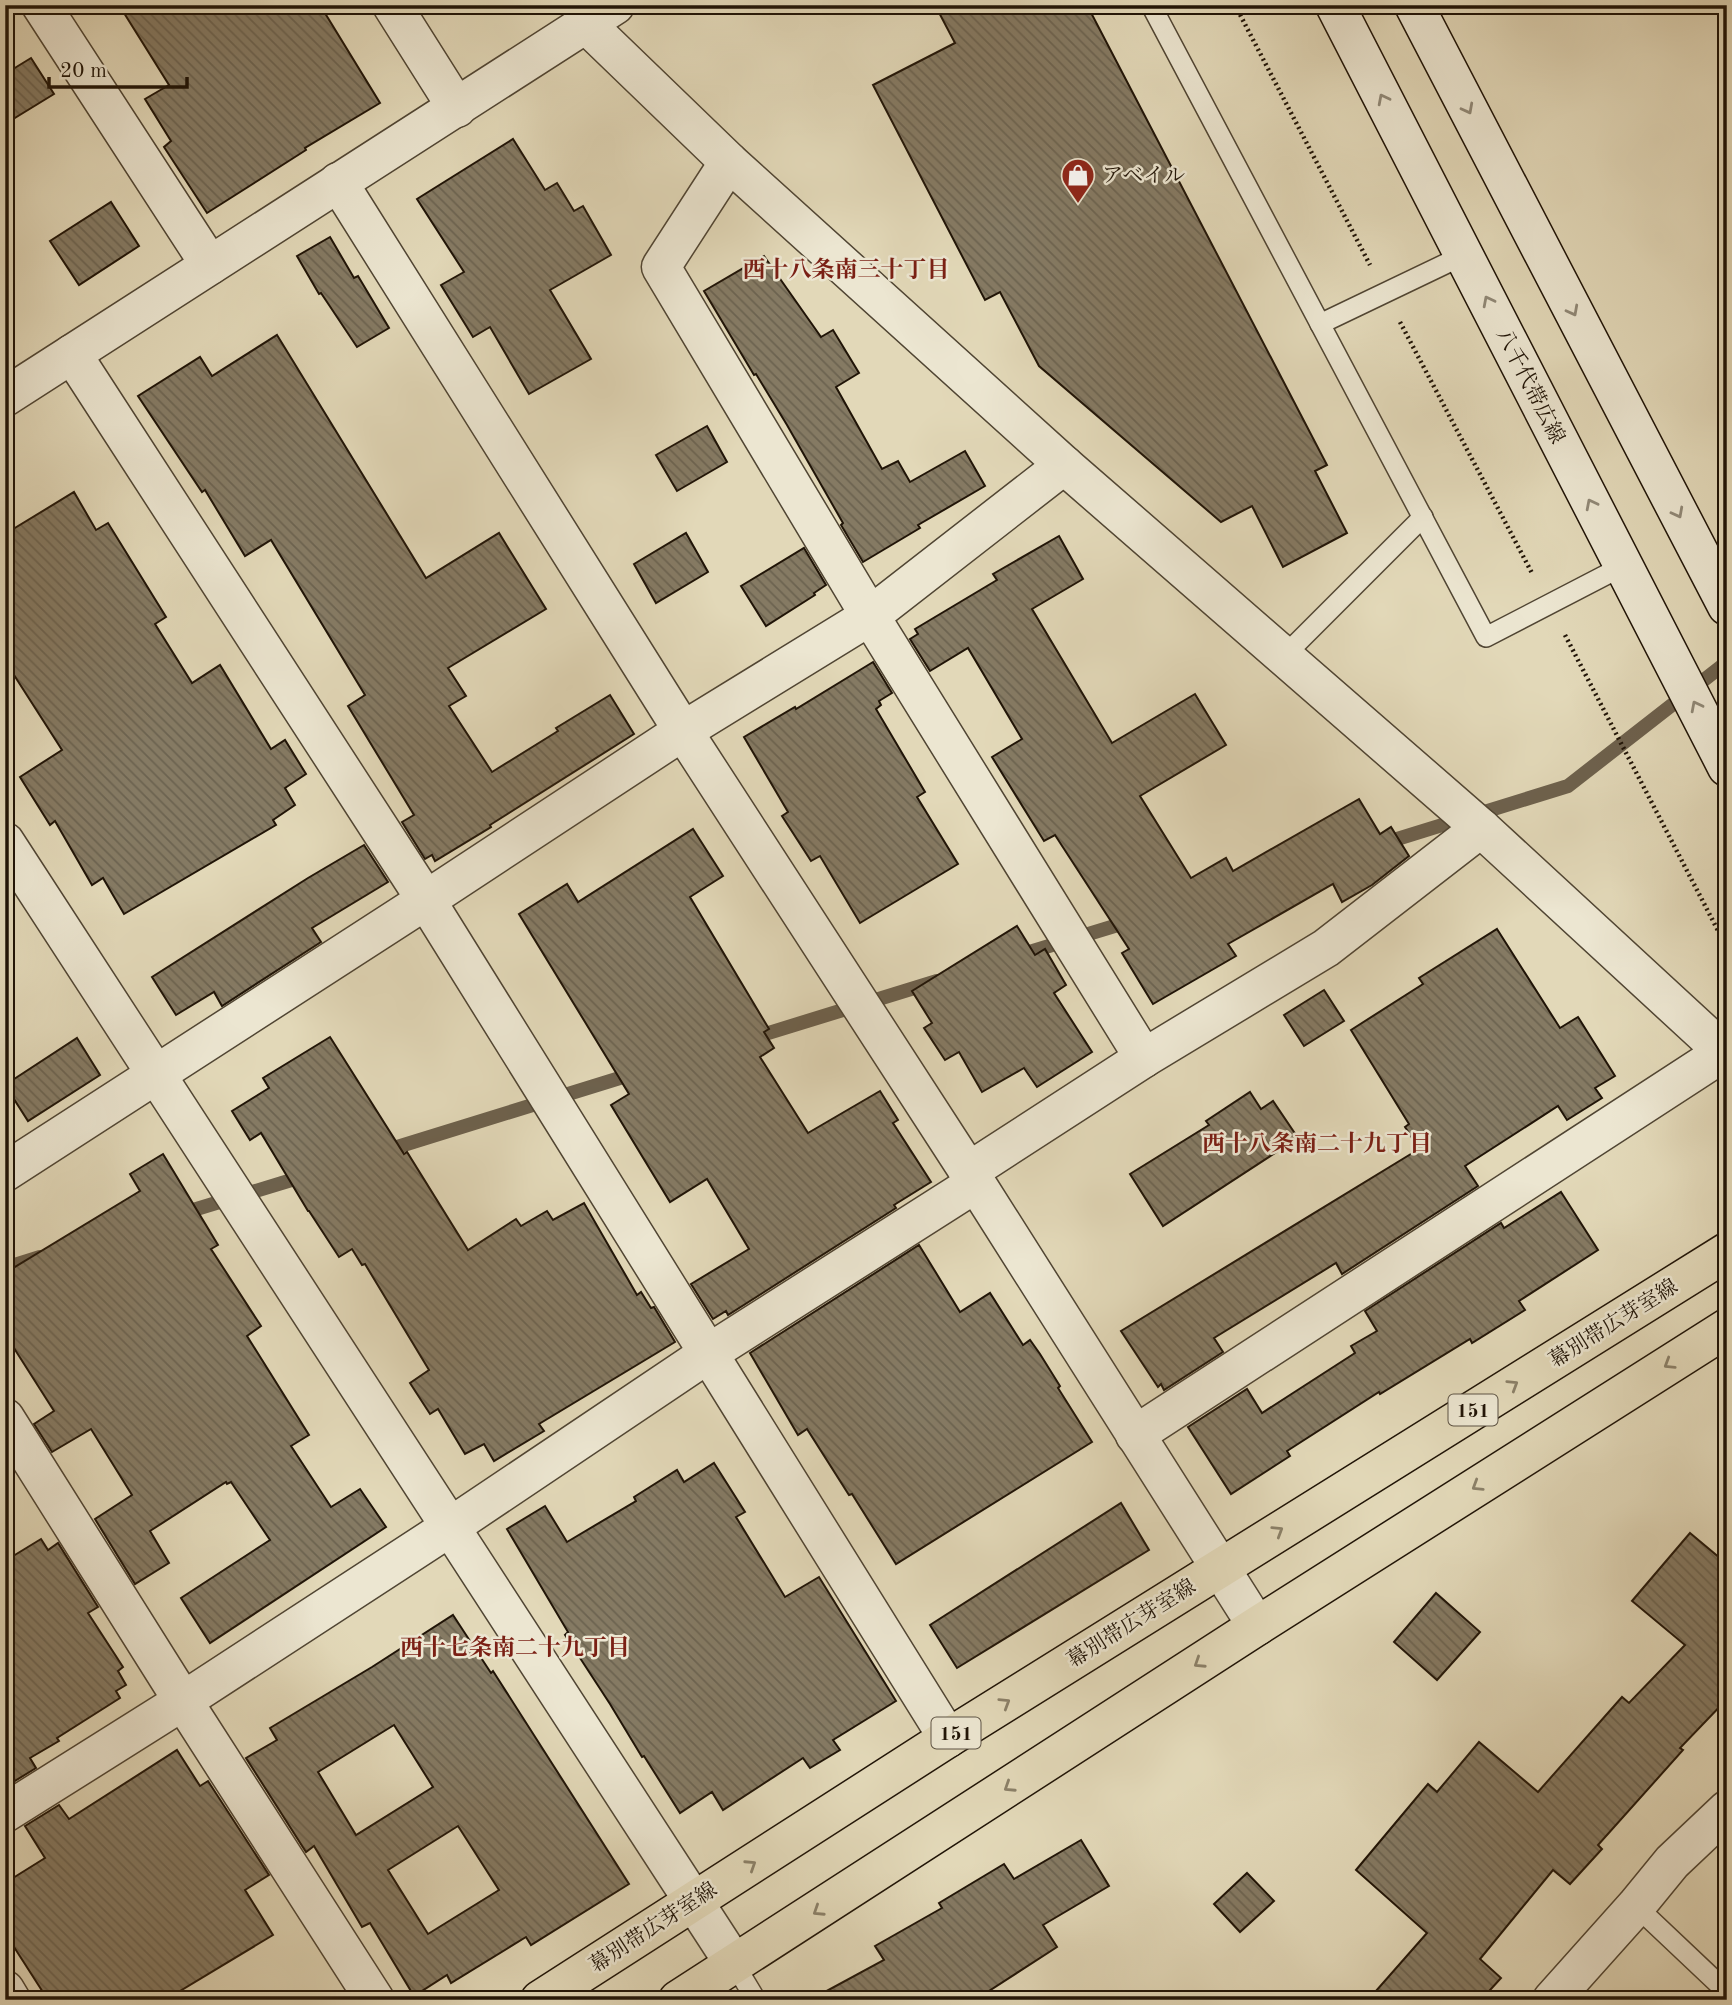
<svg xmlns="http://www.w3.org/2000/svg" width="1732" height="2005" viewBox="0 0 1732 2005" font-family="'Old Standard TT','Noto Serif JP',serif">
  <style>
    .lines { fill: none; stroke-linecap: round; stroke-linejoin: round }
    .stream { stroke: #6d614d; stroke-width: 14 }
    .building { fill: url(#building-back-hatch); stroke: #201407; stroke-width: 2; fill-rule: evenodd }
    .lane-casing { stroke: #504533; stroke-width: 22 }
    .street-casing { stroke: #504533; stroke-width: 41 }
    .secondary-casing { stroke: #201407; stroke-width: 41 }
    .primary-casing { stroke: #201407; stroke-width: 41 }
    .path { stroke: #201407; stroke-width: 4.5; stroke-dasharray: 2 3.5; stroke-linecap: butt }
    .lane { stroke: #ece6d1; stroke-width: 19 }
    .street { stroke: #ece6d1; stroke-width: 38 }
    .secondary { stroke: #ece6d1; stroke-width: 38 }
    .primary { stroke: #e2d8b8; stroke-width: 38 }
    .oneway { stroke: #908876 }
    .oneway2 { stroke: #8b8068 }
    .labels { text-anchor: middle; stroke-width: 5; stroke-linejoin: round; paint-order: stroke }
    .shield { fill: #ece6d1; stroke: #5d5344; stroke-width: 2 }
    .shield-label { font-size: 19px; font-weight: bold; fill: #201407 }
    .poi-label { font-size: 21px; fill: #201407; stroke: #ece6d1; text-anchor: start }
    .street-label { font-size: 21px; fill: #201407; stroke: #ece6d1 }
    .neighbourhood-label { font-size: 23px; font-weight: bold; fill: #7a1f14; stroke: #ece6d1 }
  </style>
  <defs>
    <pattern id="building-back-hatch" width="6" height="6" patternUnits="userSpaceOnUse" patternTransform="scale(1.75)"><rect width="6" height="6" fill="#857a63"/><path d="M-1 5l2 2M0 0l6 6M5-1l2 2" fill="none" stroke="#6c6350"/></pattern>
  </defs>
  <rect width="100%" height="100%" fill="#e2d8b8"/>
  <filter id="stains"><feTurbulence type="fractalNoise" baseFrequency=".00286" numOctaves="4"/><feColorMatrix values="0 0 0 0 .2 0 0 0 0 .09 0 0 0 0 .02 0 0 0 .5 -.17"/></filter>
  <radialGradient id="worn" r=".72"><stop offset=".6" stop-color="#630" stop-opacity="0"/><stop offset="1" stop-color="#630" stop-opacity=".3"/></radialGradient>
  <g class="lines">
    <g class="stream">
      <path d="M1381,844l187,-58 159,-124"/>
      <path d="M1016,956l115,-35"/>
      <path d="M749,1039l188,-58"/>
      <path d="M381,1152l255,-79"/>
      <path d="M180,1214l128,-39"/>
      <path d="M5,1268l35,-11"/>
    </g>
  </g>
  <g class="building">
    <path d="M119,5h201l60,98 -75,45 1,2 -99,63 -43,-66 7,-6 -26,-42 24,-14z"/>
    <path d="M935,5h152l240,460 -12,6 32,62 -64,34 -31,-61 -31,16 -182,-156 -39,-74 -15,8 -112,-215 82,-42z"/>
    <path d="M31,58l23,36 -49,30v-50z"/>
    <path d="M513,139l32,51 12,-7 17,28 9,-5 28,49 -61,35 41,69 -62,35 -39,-67 -17,10 -32,-52 23,-13 -47,-73z"/>
    <path d="M111,202l28,44 -60,39 -29,-44z"/>
    <path d="M330,237l24,41 4,-2 31,52 -32,19 -36,-54 -2,1 -22,-38z"/>
    <path d="M764,256l57,81 12,-7 26,43 -23,14 46,82 16,-8 12,21 55,-31 20,35 -67,39 2,3 -57,34 -22,-37 2,-2 -56,-98 -31,-51 -2,1 -50,-84z"/>
    <path d="M277,335l149,243 73,-45 47,76 -98,59 18,28 -17,10 43,66 66,-41 -2,-3 54,-33 24,39 -144,91 1,2 -56,34 -3,-6 -7,4 -23,-37 12,-7 -66,-109 17,-11 -94,-155 -26,16 -40,-66 -3,2 -64,-96 62,-39 12,19z"/>
    <path d="M707,426l20,36 -50,29 -21,-36z"/>
    <path d="M74,492l22,38 12,-7 58,94 -11,7 37,59 28,-18 51,84 14,-9 21,34 -21,14 10,17 -22,15 3,5 -152,89 -21,-36 -11,7 -37,-64 -5,4 -30,-48 42,-27 -57,-89v-127z"/>
    <path d="M686,533l22,39 -52,31 -22,-39z"/>
    <path d="M1059,536l24,43 -51,30 80,134 83,-49 31,51 -86,51 51,82 35,-20 7,13 126,-72 21,35 11,-7 18,29 -37,29 -30,17 -9,-18 -105,60 8,12 -83,48 -31,-51 7,-4 -74,-114 -11,6 -52,-84 30,-18 -54,-91 -38,23 -20,-32 8,-5 -3,-5 82,-49 -4,-6z"/>
    <path d="M804,548l22,37 -12,8 1,2 -49,31 -25,-40z"/>
    <path d="M873,662l19,31 -13,8 2,4 -5,4 49,83 -8,5 41,67 -98,59 -40,-67 -9,5 -29,-45 6,-4 -44,-75 51,-30 1,2z"/>
    <path d="M693,829l30,47 -33,21 79,132 -5,3 10,16 -14,9 48,76 72,-42 18,29 -5,3 38,59 -37,23 2,3 -168,107 -2,-4 -13,8 -22,-35 58,-35 -42,-70 -37,23 -59,-97 18,-11 -110,-180 48,-30 11,18z"/>
    <path d="M364,845l24,37 -76,46 9,14 -99,64 -8,-14 -38,23 -24,-38 156,-99z"/>
    <path d="M1017,926l18,29 10,-6 21,36 -12,8 38,59 -55,35 -13,-19 -42,24 -23,-40 -14,8 -21,-32 8,-5 -20,-32z"/>
    <path d="M1497,929l63,99 18,-11 37,59 -20,12 7,10 -35,22 -9,-14 -93,60 13,20 -136,88 -6,-11 -122,75 9,14 -59,38 -3,-6 -3,3 -37,-56 298,-182 -14,-22 4,-3 -58,-94 72,-46 -4,-6z"/>
    <path d="M1324,990l20,31 -40,25 -20,-31z"/>
    <path d="M330,1037l74,117 3,-2 61,98 48,-31 5,7 26,-15 6,9 31,-17 53,92 4,-3 10,16 3,-1 21,35 -136,82 5,7 -50,30 -10,-17 -19,10 -27,-45 -8,5 -20,-31 19,-13 -64,-106 -3,1 -10,-16 -13,8 -30,-46h-1l-47,-78 -11,7 -18,-29 37,-23 -6,-10z"/>
    <path d="M77,1038l23,37 -72,46 -23,-36z"/>
    <path d="M1250,1092l11,17 12,-8 25,37 -135,88 -33,-52 79,-49 -3,-4z"/>
    <path d="M163,1154l55,91 -7,4 50,77 -14,10 62,99 -18,11 40,61 29,-18 26,38 -176,116 -29,-45 89,-58 -39,-58 -4,2 -1,-2 -76,49 19,32 -34,21 -40,-65 37,-24 -41,-66 -39,23 -18,-28 20,-13 -49,-77v-61l135,-82 -10,-17z"/>
    <path d="M1561,1192l37,58 -79,51 6,9 -53,33 -2,-4 -90,55 -1,-2 -92,59 3,5 -59,38 -43,-67 59,-38 15,24 93,-60 -4,-7 26,-15 -12,-20 136,-88 3,5z"/>
    <path d="M919,1245l41,67 30,-19 33,52 7,-5 10,14 20,32 -2,2 34,54 -196,122 -44,-70 -3,1 -42,-66 -9,6 -48,-82z"/>
    <path d="M714,1463l31,49 -9,5 49,80 34,-20 77,124 -63,39 7,10 -30,18 -7,-10 -80,52 -11,-18 -32,21 -36,-57 -2,1 -32,-53 -45,-69 3,-3 -61,-103 38,-23 22,36 69,-41 -2,-4 43,-27 7,12z"/>
    <path d="M1121,1503l28,47 -192,118 -27,-43z"/>
    <path d="M1690,1533l37,31v135l-47,49 3,2 -85,95 4,4 -32,35 -17,-14 -73,89 21,19 -20,22h-113l59,-67 -71,-63 72,-86 9,8 42,-50 59,50 84,-95 7,6 56,-58 -53,-44z"/>
    <path d="M41,1539l7,11 10,-7 40,64 -10,6 35,54 -5,4 8,14 -10,6 4,7 -63,40 2,3 -29,17 6,10 -31,19v-226z"/>
    <path d="M1436,1593l44,39 -43,48 -43,-38z"/>
    <path d="M453,1615l38,58 2,-2 136,213 -98,61 -5,-8 -75,46 -4,-8 -33,21 -44,-73 -8,4 -48,-81 -8,6 -60,-94 31,-18 -7,-12 102,-61zM394,1725l39,62 -77,48 -38,-63zM458,1826l41,64 -71,44 -40,-64z"/>
    <path d="M177,1750l23,36 8,-5 61,94 -24,15 28,45 -108,65h-117l-43,-67v-50l40,-25 -20,-32 34,-21 10,14z"/>
    <path d="M1081,1840l28,46 -66,39 14,22 -82,53h-165l74,-40 -9,-14 67,-38 -3,-5 65,-39 10,15z"/>
    <path d="M1247,1873l27,28 -34,31 -26,-28z"/>
  </g>
  <g class="lines">
    <defs>
      <g id="lane">
        <path d="M1151,5l335,632 137,-71"/>
        <path d="M1320,324l144,-69"/>
        <path d="M1283,657l140,-140"/>
        <path d="M1636,1906l91,86"/>
        <path d="M735,1965l21,35"/>
      </g>
      <g id="street">
        <path d="M41,5l169,260"/>
        <path d="M392,5l65,103"/>
        <path d="M586,24l143,138 335,303 417,363 243,224 -589,383"/>
        <path d="M729,162l-68,105 209,349 274,442"/>
        <path d="M338,182l345,549 293,452 281,443"/>
        <path d="M72,354l354,546 522,838"/>
        <path d="M5,397l610,-392"/>
        <path d="M5,842l730,1123"/>
        <path d="M5,1172l421,-272 257,-169 187,-115 194,-151"/>
        <path d="M968,1172l176,-114 182,-110 155,-120"/>
        <path d="M5,1418l178,283 192,299"/>
        <path d="M5,1813l178,-112 267,-174 259,-174 267,-170"/>
        <path d="M5,1990l6,10"/>
        <path d="M1552,2000l84,-94 36,-44 55,-52"/>
      </g>
      <g id="secondary">
        <path d="M1335,5l392,762"/>
        <path d="M1414,5l313,601"/>
      </g>
      <g id="primary">
        <path d="M540,2000l408,-262 779,-486"/>
        <path d="M678,2000l579,-374 470,-298"/>
      </g>
    </defs>
    <use href="#lane" class="lane-casing"/>
    <use href="#street" class="street-casing"/>
    <use href="#secondary" class="secondary-casing"/>
    <use href="#primary" class="primary-casing"/>
    <g class="path">
      <path d="M1235,5l135,260"/>
      <path d="M1400,322l133,253"/>
      <path d="M1565,635l162,313"/>
    </g>
    <use href="#lane" class="lane"/>
    <use href="#street" class="street"/>
    <use href="#secondary" class="secondary"/>
    <use href="#primary" class="primary"/>
  </g>
  <defs><path id="oneway-chevron" d="M-2-3.5L2.5 0L-2 3.5" fill="none" stroke-width="1.6" stroke-linecap="round" stroke-linejoin="round" transform="scale(1.75)"/></defs>
  <g class="oneway">
    <use href="#oneway-chevron" transform="translate(1383 99) rotate(-117)"/>
    <use href="#oneway-chevron" transform="translate(1468 109) rotate(62)"/>
    <use href="#oneway-chevron" transform="translate(1488 301) rotate(-117)"/>
    <use href="#oneway-chevron" transform="translate(1573 311) rotate(62)"/>
    <use href="#oneway-chevron" transform="translate(1591 504) rotate(-117)"/>
    <use href="#oneway-chevron" transform="translate(1678 513) rotate(62)"/>
    <use href="#oneway-chevron" transform="translate(1696 706) rotate(-117)"/>
  </g>
  <g class="oneway2">
    <use href="#oneway-chevron" transform="translate(1669 1364) rotate(148)"/>
    <use href="#oneway-chevron" transform="translate(1513 1385) rotate(-32)"/>
    <use href="#oneway-chevron" transform="translate(1477 1486) rotate(148)"/>
    <use href="#oneway-chevron" transform="translate(1278 1531) rotate(-32)"/>
    <use href="#oneway-chevron" transform="translate(1199 1663) rotate(147)"/>
    <use href="#oneway-chevron" transform="translate(1005 1703) rotate(-32)"/>
    <use href="#oneway-chevron" transform="translate(1009 1787) rotate(147)"/>
    <use href="#oneway-chevron" transform="translate(751 1865) rotate(-33)"/>
    <use href="#oneway-chevron" transform="translate(818 1911) rotate(147)"/>
  </g>
  <defs>
    <symbol id="shop-pin" viewBox="-11 -11 22 30"><path d="M0 17L-7.5 6A9.5 9.5 0 1 1 7.5 6Z" fill="#8f2418" stroke="#ece6d1"/><path d="M-5-2.5h2.3a2.7 3.5 0 0 1 5.4 0H5L5.5 6h-11ZM-1.5-2.5h3a1.5 2.3 0 0 0-3 0Z" fill="#fff"/></symbol>
  </defs>
  <g fill-rule="evenodd">
    <use href="#shop-pin" x="1059" y="156" width="38" height="52"/>
  </g>
  <g class="labels">
    <g class="shield">
      <rect x="1448.5" y="1394.5" width="49" height="31" rx="5"/>
      <rect x="931.5" y="1717.5" width="49" height="31" rx="5"/>
    </g>
    <g class="shield-label">
      <text x="1473" y="1417">151</text>
      <text x="956" y="1740">151</text>
    </g>
    <g class="poi-label">
      <text x="1102" y="182">アベイル</text>
    </g>
    <g class="street-label">
      <text transform="translate(1531 386) rotate(63)" y="7">八千代帯広線</text>
      <text transform="translate(1613 1323) rotate(-32)" y="7">幕別帯広芽室線</text>
      <text transform="translate(1131 1623) rotate(-32)" y="7">幕別帯広芽室線</text>
      <text transform="translate(653 1927) rotate(-33)" y="7">幕別帯広芽室線</text>
    </g>
    <g class="neighbourhood-label">
      <text x="846" y="277">西十八条南三十丁目</text>
      <text x="1317" y="1151">西十八条南二十九丁目</text>
      <text x="515" y="1655">西十七条南二十九丁目</text>
    </g>
  </g>
  <rect width="1732" height="2005" fill="none" stroke="#e2d8b8" stroke-width="28"/>
  <rect x="7" y="7" width="1718" height="1991" fill="none" stroke="#201407" stroke-width="3.5"/>
  <rect x="14" y="14" width="1704" height="1977" fill="none" stroke="#201407" stroke-width="2"/>
  <path d="M49 77v10h138v-10" fill="none" stroke="#201407" stroke-width="3.5"/>
  <text x="60" y="77" font-size="21" fill="#201407" stroke="#ece6d1" stroke-width="5" paint-order="stroke">20 m</text>
  <rect width="100%" height="100%" filter="url(#stains)"/>
  <rect width="100%" height="100%" fill="url(#worn)"/>
</svg>
